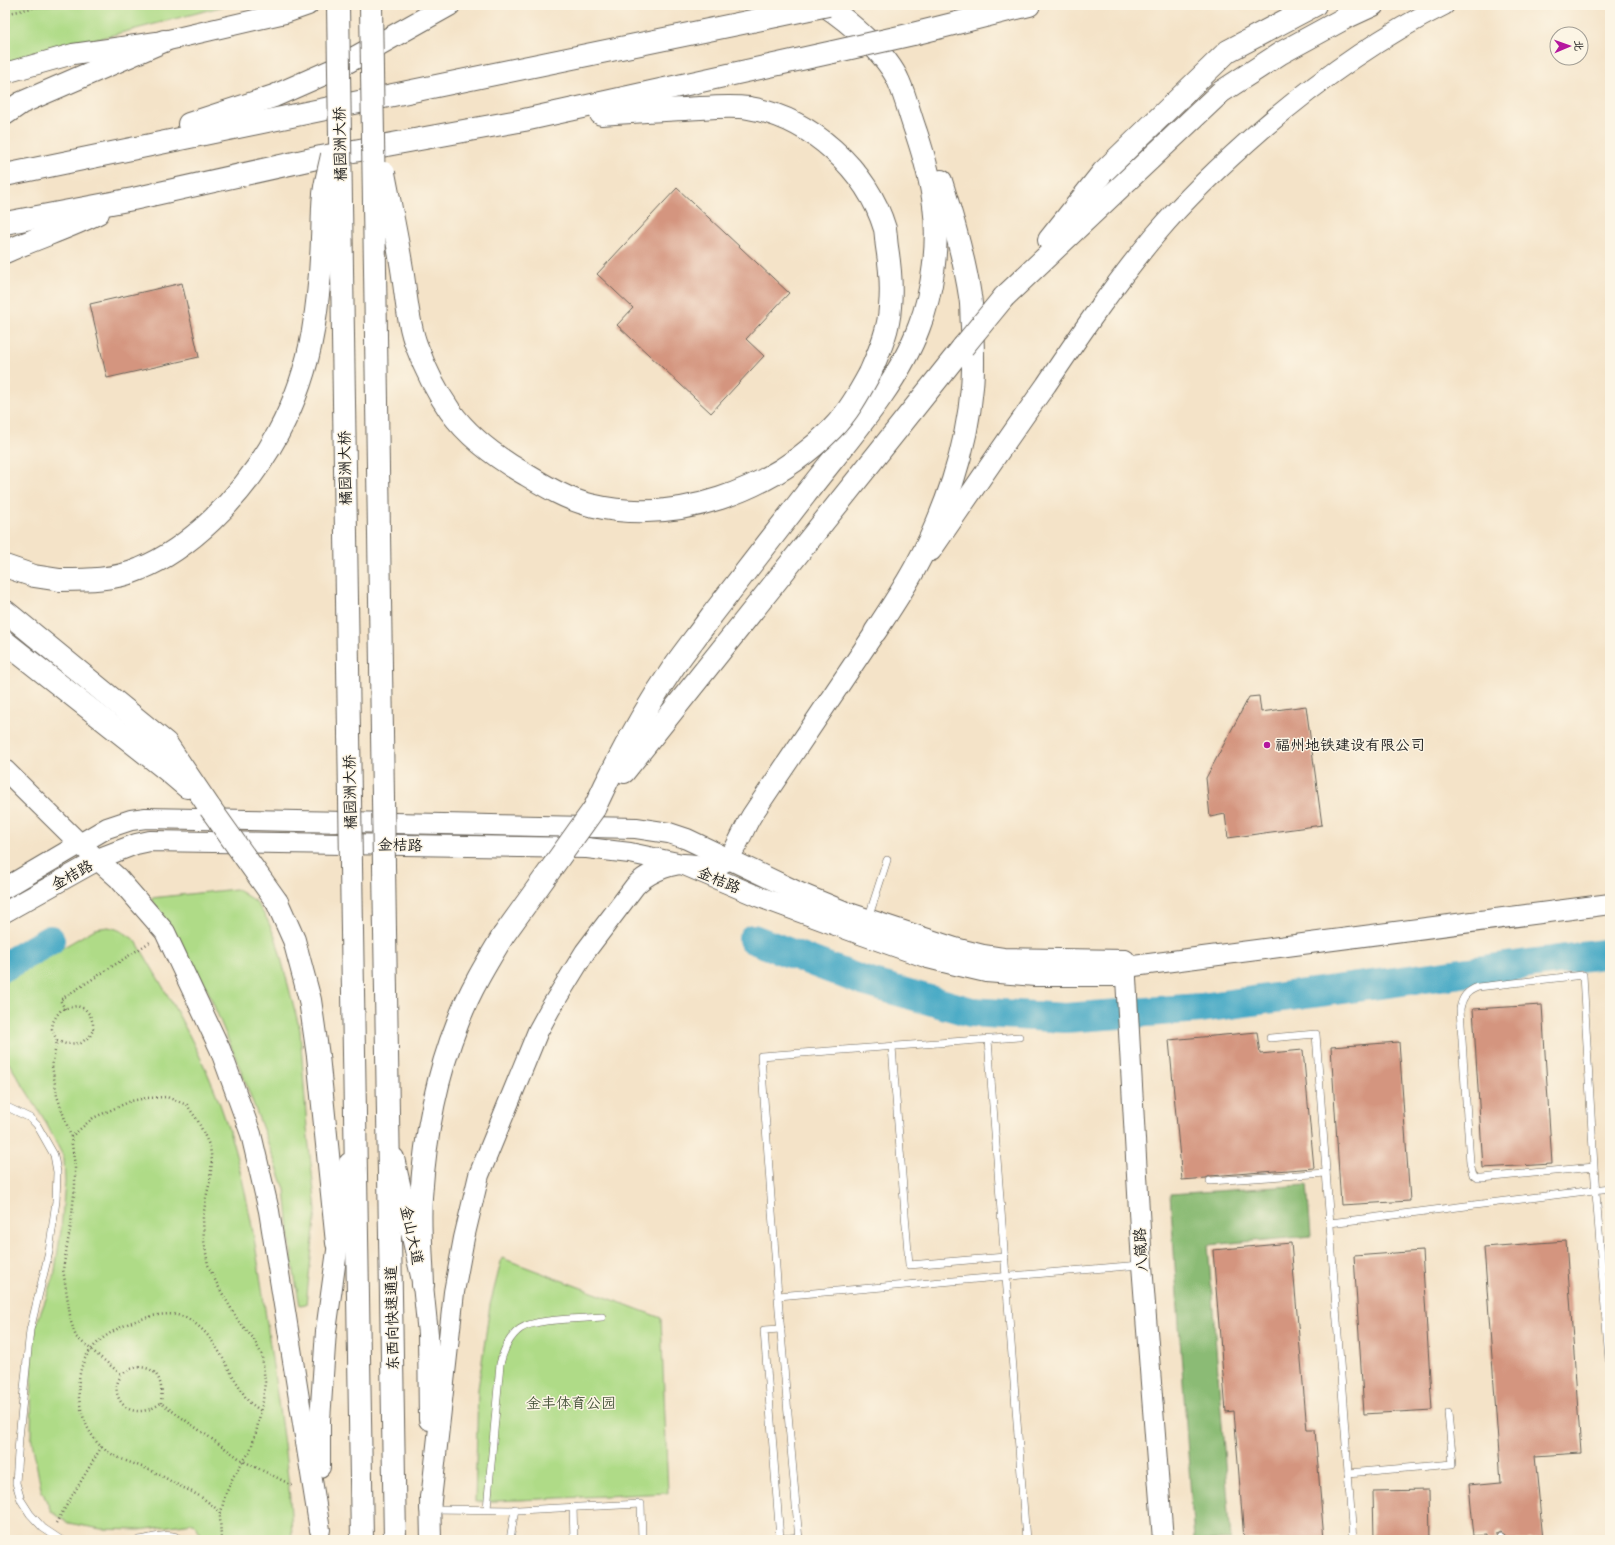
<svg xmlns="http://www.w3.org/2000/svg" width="1615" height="1545" viewBox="0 0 1615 1545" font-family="Mynerve,'LXGW WenKai TC',sans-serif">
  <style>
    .green { fill: #afdb87; stroke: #667c52 }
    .forest { fill: #8bbb74; stroke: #546c48 }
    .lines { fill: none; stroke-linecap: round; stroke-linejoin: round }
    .river { stroke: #45a8c5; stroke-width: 30 }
    .building { fill: #d4957f }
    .lane-casing { stroke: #686258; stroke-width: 8 }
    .secondary-casing { stroke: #686258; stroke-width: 22 }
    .highway-casing { stroke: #686258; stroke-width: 24 }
    .path { stroke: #686258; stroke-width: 2.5; stroke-dasharray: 1 3; stroke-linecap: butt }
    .lane { stroke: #fff; stroke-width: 7 }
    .secondary { stroke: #fff; stroke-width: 20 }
    .highway { stroke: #fff; stroke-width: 22 }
    .highway-bridge-casing { stroke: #686258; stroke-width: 24; stroke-linecap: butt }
    .highway-bridge { stroke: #fff; stroke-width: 22 }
    .poi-dot { fill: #b5179e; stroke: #fcf5e5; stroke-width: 1.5 }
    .labels { text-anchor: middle; stroke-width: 3; stroke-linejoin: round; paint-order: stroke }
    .street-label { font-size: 15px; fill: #1c1c1c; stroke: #fcf5e5 }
    .poi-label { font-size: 15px; fill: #1c1c1c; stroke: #fcf5e5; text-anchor: start }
    .park-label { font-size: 15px; fill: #48553c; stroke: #fcf5e5 }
  </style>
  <rect width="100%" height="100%" fill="#fcf5e5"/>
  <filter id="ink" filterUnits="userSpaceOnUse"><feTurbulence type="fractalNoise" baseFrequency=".025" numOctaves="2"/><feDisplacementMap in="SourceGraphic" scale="8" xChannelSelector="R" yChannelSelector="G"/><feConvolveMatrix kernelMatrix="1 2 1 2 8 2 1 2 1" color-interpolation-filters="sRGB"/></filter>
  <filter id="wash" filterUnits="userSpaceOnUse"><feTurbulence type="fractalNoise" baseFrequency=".012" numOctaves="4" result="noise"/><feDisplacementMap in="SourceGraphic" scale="16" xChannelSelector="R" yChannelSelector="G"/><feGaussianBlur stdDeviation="0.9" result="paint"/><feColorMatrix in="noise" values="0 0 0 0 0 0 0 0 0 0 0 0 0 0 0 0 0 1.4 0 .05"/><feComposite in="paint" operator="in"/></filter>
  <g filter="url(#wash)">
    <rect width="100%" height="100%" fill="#f4e3c8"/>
    <g class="green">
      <path d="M5,5h223l-223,58z"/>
      <path d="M236,889l20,13 11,17 9,20 24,91 7,98 9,82 -10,95 -6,1 -8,-45 -7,-72 -43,-116 -35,-84 -56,-91z"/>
      <path d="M108,927c12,2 19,7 28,14 29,49 58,98 79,150 34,86 44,178 57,268 8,60 19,120 20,181h-90v-5l-9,-12 -54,7 -38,-1 -33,-6 -17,-12 -10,-22 -10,-53 1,-78 3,-30 19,-51 7,-47 4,-48 -1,-24 -20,-39 -39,-62v-76l90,-52z"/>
      <path d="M502,1258l159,60 7,175 -193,9 3,-113 12,-84z"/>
    </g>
    <path class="forest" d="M1307,1185l4,51 -103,9 23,295h-37l-24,-346z"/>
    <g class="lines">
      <g class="river">
        <path d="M753,939l110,42 108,31 94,6 136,-10 409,-55"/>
        <path d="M5,966l45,-26"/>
      </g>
    </g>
    <g id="blocks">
      <g class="building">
        <path d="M677,188l112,105 -43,46 18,17 -53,57 -94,-88 16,-17 -36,-34z"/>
        <path d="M182,283l17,74 -92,21 -17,-74z"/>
        <path d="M1259,696l2,16 45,-6 16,119 -94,13 -3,-24 -15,3 -4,-39 43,-81z"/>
        <path d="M1542,1005l10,159 -69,4 -10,-159z"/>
        <path d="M1257,1032l3,22 43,-4 11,118 -104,8 -4,2 -24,2 -13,-140z"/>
        <path d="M1399,1042l11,159 -69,4 -10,-158z"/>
        <path d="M1566,1241l15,212 -46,3 8,84h-38l-1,-6 -4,-3 -4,2 -1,7h-9v-5l-12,1 -5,-51 32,-3 -17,-235z"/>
        <path d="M1291,1243l16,187h8l9,110h-80l-10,-129 -8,1 -13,-162z"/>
        <path d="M1422,1251l10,159 -68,4 -10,-158z"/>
        <path d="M1429,1490l1,50h-56l-1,-49z"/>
      </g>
    </g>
  </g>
  <g filter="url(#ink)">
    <use href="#blocks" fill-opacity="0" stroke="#686258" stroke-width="1"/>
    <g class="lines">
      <defs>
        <g id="lane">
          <path d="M868,919l19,-59"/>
          <path d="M1270,1038l46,-4 37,506"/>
          <path d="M988,1040l38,500"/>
          <path d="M892,1047l17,218 96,-8"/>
          <path d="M5,1106l25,12 7,7 17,30 3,17 -1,29 -7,51 -19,78 -11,108 -3,45 5,17 9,14 13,14 18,12"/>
          <path d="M1594,1167l-112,11h-5l-4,-3 -3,-12 -10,-154c2,-12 7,-18 18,-22l105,-12 11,192 16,206"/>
          <path d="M1210,1181l116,-8"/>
          <path d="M1330,1223l280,-35"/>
          <path d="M778,1296l362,-31"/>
          <path d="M781,1329l-17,1 16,209 19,-2"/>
          <path d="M1348,1473l105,-9 -5,-51"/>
          <path d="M573,1507l1,33"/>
          <path d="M431,1509l87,1 123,-6 1,36"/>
          <path d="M487,1509l13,-145c3,-12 9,-27 20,-35 15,-11 63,-10 82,-12"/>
          <path d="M1500,1536v4"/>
          <path d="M139,1540c14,-2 31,-9 43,0"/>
          <path d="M510,1540l5,-31"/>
          <path d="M799,1540l-20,-230 -18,-254 258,-19"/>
        </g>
        <g id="secondary">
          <path d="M5,73l68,-19 91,-13 121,-28 23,-8"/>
          <path d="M931,551c38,-55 76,-111 115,-166 35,-52 70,-103 110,-151 32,-38 68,-72 106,-105 56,-48 115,-91 182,-124"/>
          <path d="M5,770l75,74 38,34 47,54 55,117 31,85 18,77 51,319"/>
          <path d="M5,888l102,-60 24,-8 15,-2 490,10 33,5 18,6 113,54 46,19 109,36 28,7 20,3 122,2 17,305 21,275"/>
          <path d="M5,912l100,-56 31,-12 14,-3 437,7 43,5 52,11 75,32 103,38 68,24 28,7 30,7 49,4h91"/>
          <path d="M1126,967l484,-63"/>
          <path d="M394,1158l29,127 5,49 1,86"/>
          <path d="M320,1467v-47l6,-89 23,-168"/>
          <path d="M430,1496l1,44"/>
          <path d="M430,1509l24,-217 10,-54 15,-63 59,-144 12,-22 35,-57 50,-66c11,-12 31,-21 48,-22 14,0 32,6 44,-4 7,-6 19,-36 25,-45 44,-66 88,-131 132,-196"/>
        </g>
        <g id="highway">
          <path d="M913,34l116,-29"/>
          <path d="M5,114l16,-11 143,-62"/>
          <path d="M601,114c28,-2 56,-4 84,-5 21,-1 43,-4 64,-1 61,10 118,61 136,121 1,5 1,12 2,18 3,19 5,40 3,60 -1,23 -11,45 -20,66"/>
          <path d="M189,124l85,-28 59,-26 116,-65"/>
          <path d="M5,175l771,-159"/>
          <path d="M5,223l128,-24 188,-42 203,-37 309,-68"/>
          <path d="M1049,240l54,-68 125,-121 87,-46"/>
          <path d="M5,252c31,-14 63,-24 93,-39"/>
          <path d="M1004,297l217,-205 60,-39 66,-36 26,-12"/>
          <path d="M5,566l29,10 26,4"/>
          <path d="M5,611l161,132 44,65"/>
          <path d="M875,632c14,-21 28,-42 40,-64 30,-54 52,-119 57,-181 2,-20 1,-41 0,-61 -1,-10 0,-20 -2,-30 -6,-40 -17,-77 -29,-115"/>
          <path d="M5,642l162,128 20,17"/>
          <path d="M624,772l339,-425"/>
          <path d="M594,809c23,-50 50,-99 81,-144 12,-17 25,-33 37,-50 31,-40 62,-80 93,-120 39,-51 92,-108 114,-168 14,-35 20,-84 15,-122 -3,-25 -10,-49 -18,-73 -6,-16 -10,-34 -17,-50 -12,-28 -49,-60 -75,-77"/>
          <path d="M277,902l17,38 16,60 8,56 19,187"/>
          <path d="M352,931l10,609"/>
          <path d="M385,931l10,609"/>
          <path d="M423,1285c-1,-29 -4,-59 -2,-88 4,-59 15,-120 37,-175 11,-30 28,-58 45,-86"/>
        </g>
      </defs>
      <use href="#lane" class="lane-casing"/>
      <use href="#secondary" class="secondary-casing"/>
      <use href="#highway" class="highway-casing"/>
      <g class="path">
        <path d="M5,14l41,-9"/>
        <path d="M65,1009l-5,-9 90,-58"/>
        <path d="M57,1041l9,3 15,-1 9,-7 3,-6v-7l-3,-8 -5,-6 -8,-3 -15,3 -5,6 -4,7 -1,7 5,12 -5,25 5,30 14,41 4,29v19l-4,39 -8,45 8,53 5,15 46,38"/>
        <path d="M71,1137l22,-19 38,-17 15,-3 21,-1 20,8 11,16 12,26 2,14 -2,20 -4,17 -3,20 1,23 4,24 10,21 21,36 14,16 9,17 3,27 -2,19 -7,32 -6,18 -17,26 -8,19 -5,20 1,24"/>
        <path d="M161,1403c1,-9 1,-20 -4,-27 -7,-12 -27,-11 -35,-1 -10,11 -5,28 7,34 11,5 24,0 32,-6l82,58 51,25"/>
        <path d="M221,1513c-8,-7 -17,-15 -27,-20 -5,-3 -11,-5 -16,-8 -8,-4 -15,-9 -24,-13 -19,-9 -45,-14 -58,-31 -18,-23 -24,-61 -9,-86 11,-18 38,-32 58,-37 13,-4 29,-6 41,0 28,14 37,44 53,68 3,5 6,11 10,16 4,3 8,6 12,9"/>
        <path d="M56,1523l46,-77"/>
      </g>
      <use href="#lane" class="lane"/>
      <use href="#secondary" class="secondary"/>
      <use href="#highway" class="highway"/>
      <defs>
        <g id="highway-bridge">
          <path d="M338,5l14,926"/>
          <path d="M371,5l14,926"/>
          <path d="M776,16l52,-11"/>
          <path d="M833,52l80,-18"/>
          <path d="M384,173c6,32 13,64 18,96 4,24 6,57 15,78 8,22 20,45 33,64 19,26 47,47 75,63 20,12 41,25 65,31 86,21 181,-14 242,-76 16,-16 27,-36 38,-56"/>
          <path d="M963,347l41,-50"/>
          <path d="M60,580c27,0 55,0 80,-11 27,-11 51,-29 72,-49 53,-51 89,-116 101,-189 5,-30 8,-62 9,-93 1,-17 0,-35 3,-51 2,-11 5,-22 7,-32"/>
          <path d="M210,808l67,94"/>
          <path d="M503,936l91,-127"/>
        </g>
      </defs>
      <use href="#highway-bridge" class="highway-bridge-casing"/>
      <use href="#highway-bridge" class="highway-bridge"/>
    </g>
  </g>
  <circle class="poi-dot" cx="1267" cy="745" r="4"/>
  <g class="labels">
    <g class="street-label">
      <text transform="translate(340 144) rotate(-91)" y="5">橘园洲大桥</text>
      <text transform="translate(345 468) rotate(-91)" y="5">橘园洲大桥</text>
      <text transform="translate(350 792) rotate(-91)" y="5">橘园洲大桥</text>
      <text transform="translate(400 845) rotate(1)" y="5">金桔路</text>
      <text transform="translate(72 875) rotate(-29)" y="5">金桔路</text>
      <text transform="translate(719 880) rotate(23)" y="5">金桔路</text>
      <text transform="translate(412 1235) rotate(78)" y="5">金山大道</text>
      <text transform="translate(1141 1250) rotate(-94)" y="5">八箴路</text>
      <text transform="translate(392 1318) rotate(-91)" y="5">东西向快速通道</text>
    </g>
    <g class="poi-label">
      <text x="1275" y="750">福州地铁建设有限公司</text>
    </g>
    <g class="park-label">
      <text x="571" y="1408">金丰体育公园</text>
    </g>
  </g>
  <rect width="1615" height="1545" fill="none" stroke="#fcf5e5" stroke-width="20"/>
  <g transform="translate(1569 46) rotate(88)"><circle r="19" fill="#fcf5e5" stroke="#a29e95"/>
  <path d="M0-3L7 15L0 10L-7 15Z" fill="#b5179e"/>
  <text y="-6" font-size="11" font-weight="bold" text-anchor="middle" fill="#1c1c1c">北</text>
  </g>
</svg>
